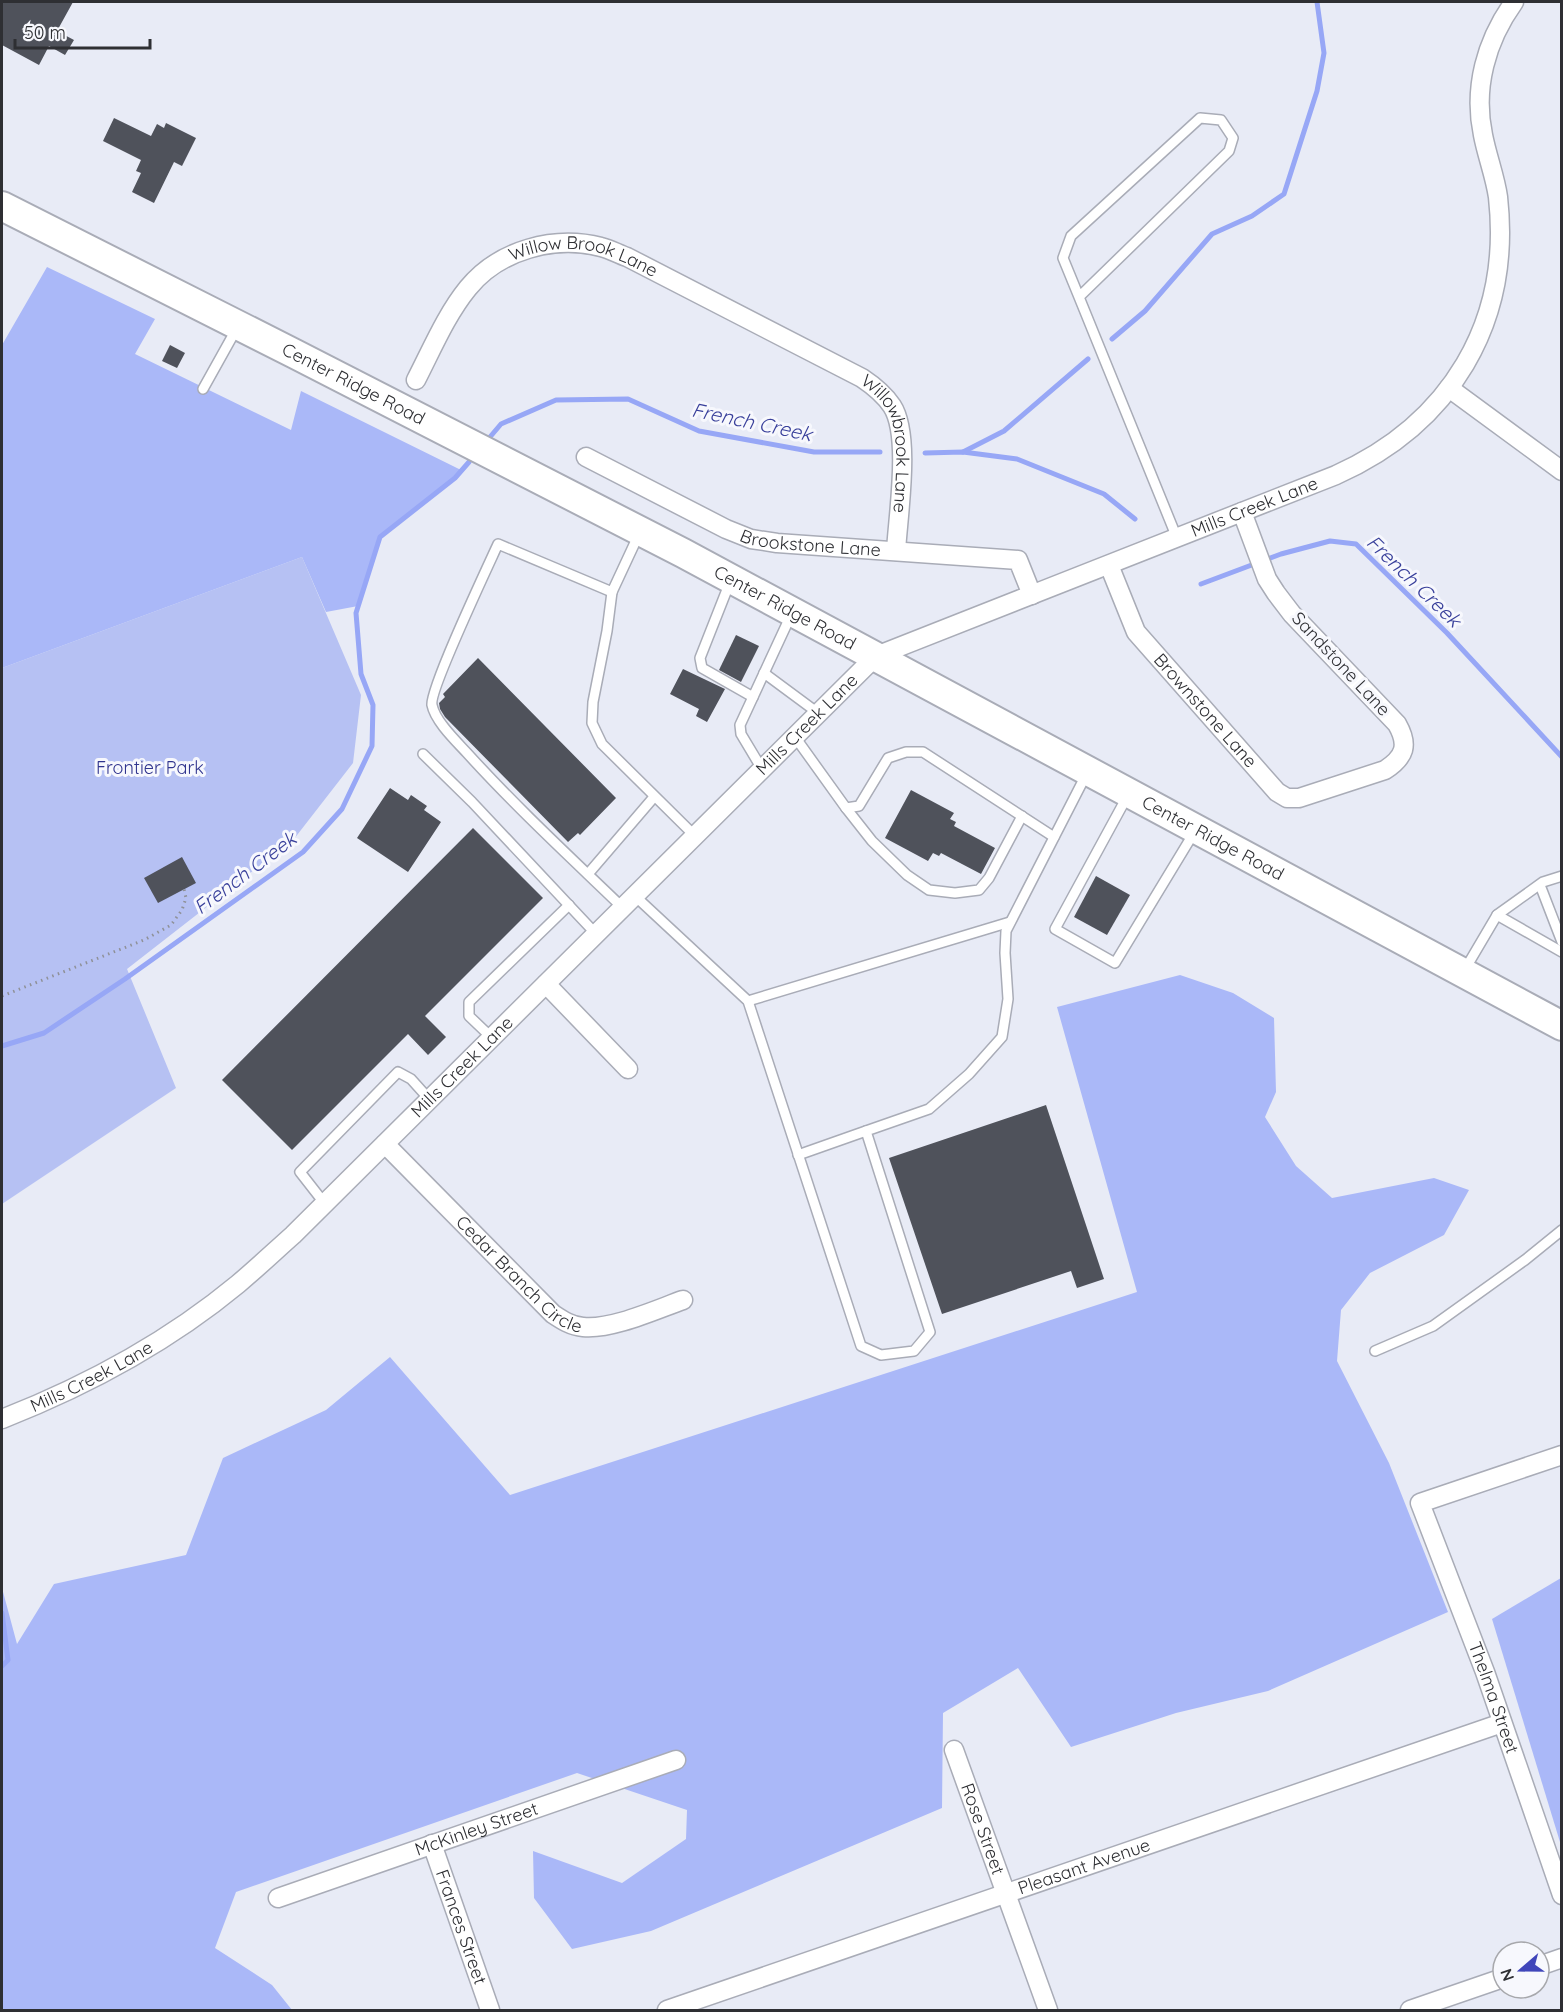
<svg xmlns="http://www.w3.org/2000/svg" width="1563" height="2012" viewBox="0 0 1563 2012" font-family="Quicksand,sans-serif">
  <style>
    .green { fill: #b6c1f3 }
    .forest { fill: #aab8f8 }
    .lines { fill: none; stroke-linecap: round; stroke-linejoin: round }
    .stream { stroke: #97a7f6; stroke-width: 5 }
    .building { fill: #4f525b }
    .lane-casing { stroke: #a9acb7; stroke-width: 12 }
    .street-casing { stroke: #a9acb7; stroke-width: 21 }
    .primary-casing { stroke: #a9acb7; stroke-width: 32 }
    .path { stroke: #8f9198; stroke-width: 3; stroke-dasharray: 1.5 4.5; stroke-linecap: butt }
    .lane { stroke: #fff; stroke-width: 9 }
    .street { stroke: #fff; stroke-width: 18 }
    .primary { stroke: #fff; stroke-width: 28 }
    .labels { text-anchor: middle; stroke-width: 6; stroke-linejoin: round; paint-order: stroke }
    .street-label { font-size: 18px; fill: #2e2f33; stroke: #f7f8fd }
    .park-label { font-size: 18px; fill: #30348e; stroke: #f7f8fd }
    .water-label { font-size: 20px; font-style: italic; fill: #39409b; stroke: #f7f8fd }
  </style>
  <rect width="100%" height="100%" fill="#e8ebf6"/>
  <path class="green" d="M302,557l59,138 -8,68 -59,76 -167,130 49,119 -174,116v-536z"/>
  <g class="forest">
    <path d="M47,267l108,52 -20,35 156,76 10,-39 160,79 -6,8 -75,59 -22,69 -32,6 -24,-55 -300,111v-323z"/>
    <path d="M1180,975l53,18 41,25 2,74 -11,25 31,49 36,32 102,-20 35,12 -25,45 -74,38 -29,37 -4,51 52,102 59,149 -180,79 -92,22 -105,34 -53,-79 -75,45 -1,95 -291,123 -79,18 -38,-51 -1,-47 89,32 64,-44 1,-29 -110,-37 -341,119 -21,56 57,37 20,25h-290v-422l15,56 37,-60 132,-29 37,-97 103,-48 64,-53 120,138 627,-203 -80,-285z"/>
    <path d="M1561,1578l1,263 -2,1 -68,-223z"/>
  </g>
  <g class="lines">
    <g class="stream">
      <path d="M1112,339l33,-28 67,-77 40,-18 32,-22 33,-103 7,-38 -7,-51"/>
      <path d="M490,437l11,-13 55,-24 72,-1 71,32 115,21h66"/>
      <path d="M963,452l41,-21 84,-72"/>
      <path d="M925,453l38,-1 54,7 87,35 31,25"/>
      <path d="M1201,584l80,-30 49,-13 26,3 91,89 115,124"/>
      <path d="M2,1046l42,-13 81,-54 178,-127 39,-43 30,-63 1,-41 -12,-31 -5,-61 24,-76 75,-59 14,-16"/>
      <path d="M2,1613l6,47 -6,6"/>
    </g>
  </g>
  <g class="building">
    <path d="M2,2h71l-16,29 17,9 -9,15 -16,-9 -10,19 -37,-20z"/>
    <path d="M114,118l37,18 6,-12 7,4 2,-5 30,15 -14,28 -8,-4 -20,41 -22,-11 9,-19 -5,-2 5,-11 -38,-19z"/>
    <path d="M170,345l15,8 -8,15 -15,-7z"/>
    <path d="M736,635l23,11 -18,36 -22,-12z"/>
    <path d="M478,658l138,140 -36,37 -2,-2 -10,9 -123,-125 -5,-8 -1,-6 6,-6 -2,-3z"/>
    <path d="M683,669l42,20 -18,33 -11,-6 3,-7 -29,-15z"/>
    <path d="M390,788l18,12 3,-5 16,11 -3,4 17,12 -33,50 -51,-34z"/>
    <path d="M911,790l43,23 -4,6 6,3 -2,4 41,22 -14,26 -40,-21 -2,3 -6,-3 -5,8 -43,-23z"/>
    <path d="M473,828l70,70 -118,118 21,21 -18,18 -20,-21 -116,116 -70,-70z"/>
    <path d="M182,857l14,26 -38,20 -14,-25z"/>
    <path d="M1096,876l34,19 -23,40 -33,-18z"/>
    <path d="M1046,1105l58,174 -27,9 -6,-17 -129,43 -53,-156z"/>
  </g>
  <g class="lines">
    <defs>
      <g id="lane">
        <path d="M1079,297l150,-146 4,-13 -12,-18 -21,-2 -129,118 -8,22 16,39 98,241"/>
        <path d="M203,389l34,-61"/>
        <path d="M730,582l-30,76 2,10 51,29"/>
        <path d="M612,592l-5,39 -14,71 -1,21 10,21 93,92"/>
        <path d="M764,673l54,40"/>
        <path d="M795,737l51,71 13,-2 29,-48 18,-6h17l131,85"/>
        <path d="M423,754l49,48 124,132"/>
        <path d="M762,769l-21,-35 -1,-9 51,-110"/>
        <path d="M1128,795l-73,134 60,34 80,-132"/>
        <path d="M846,808l26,33 35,34 22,15 26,3 24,-3 10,-12 33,-62"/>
        <path d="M588,874l66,-77"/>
        <path d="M1540,885l22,57"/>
        <path d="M635,896l113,105 113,345 20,9 33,-4 16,-19 -64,-201 63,-22 40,-35 33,-37 6,-38 -3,-46 1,-22 81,-158"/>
        <path d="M623,908c-53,-51 -107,-101 -156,-155 -11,-12 -32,-32 -35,-48 -3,-14 56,-139 66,-161l114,48 27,-58"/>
        <path d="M1497,915l46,-33 19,-6"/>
        <path d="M1464,971l33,-56 65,37"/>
        <path d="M748,1001l262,-79"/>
        <path d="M492,1038l-23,-22v-14l100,-97"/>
        <path d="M798,1155l68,-24"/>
        <path d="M325,1204l-25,-32 98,-100 13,7 18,20"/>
        <path d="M1375,1351l58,-25 92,-66 37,-30"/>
      </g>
      <g id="street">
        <path id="s1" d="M416,380c16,-31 30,-65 52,-92 31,-38 86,-53 133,-41 9,2 17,7 26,10l235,121c12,8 22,16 30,28 19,29 6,109 4,145"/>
        <path d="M1449,388l113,83"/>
        <path id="s2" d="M586,457l140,72 25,10 26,4 241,17 14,35"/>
        <path id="s3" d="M1109,565l27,67 141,160 10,6h12l86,-28c20,-13 24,-25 12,-46l-105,-110 -16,-21 -9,-14 -25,-67"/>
        <path d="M546,984l82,85"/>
        <path id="s4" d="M385,1144l168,170c9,6 18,12 30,13 28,3 72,-17 100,-27"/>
        <path id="s5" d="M2,1419c84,-33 166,-77 236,-135 19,-16 37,-33 55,-49l583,-579 460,-181c114,-51 176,-152 162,-278 -3,-21 -11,-41 -15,-62 -10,-47 3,-94 31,-133"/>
        <path id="s6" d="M1562,1455l-142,48 65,169 77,223"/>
        <path id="s7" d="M954,1750l94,260"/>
        <path id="s8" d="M432,1844l58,166"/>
        <path id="s9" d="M278,1898l398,-138"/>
        <path d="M1539,1966l23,-8"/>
        <path id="s10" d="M667,2010l835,-287"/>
        <path d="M1410,2010l93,-32"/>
      </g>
      <g id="primary">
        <path id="s11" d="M2,206l293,148 388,199 879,473"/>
      </g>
    </defs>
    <use href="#lane" class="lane-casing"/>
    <use href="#street" class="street-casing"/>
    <use href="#primary" class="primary-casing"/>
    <path class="path" d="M2,996l142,-56 27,-15 11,-15 4,-12 -2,-9"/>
    <use href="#lane" class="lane"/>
    <use href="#street" class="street"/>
    <use href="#primary" class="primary"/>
  </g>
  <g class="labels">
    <g class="street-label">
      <text dy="6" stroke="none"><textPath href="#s1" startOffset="236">Willow Brook Lane</textPath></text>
      <text dy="6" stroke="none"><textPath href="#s11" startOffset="394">Center Ridge Road</textPath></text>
      <text dy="6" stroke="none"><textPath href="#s1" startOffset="620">Willowbrook Lane</textPath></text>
      <text dy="6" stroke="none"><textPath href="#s5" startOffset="1575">Mills Creek Lane</textPath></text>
      <text dy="6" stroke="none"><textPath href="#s2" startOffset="244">Brookstone Lane</textPath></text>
      <text dy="6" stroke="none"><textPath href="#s11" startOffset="880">Center Ridge Road</textPath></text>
      <text transform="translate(1341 664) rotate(47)" y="6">Sandstone Lane</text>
      <text dy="6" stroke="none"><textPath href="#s3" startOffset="177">Brownstone Lane</textPath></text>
      <text dy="6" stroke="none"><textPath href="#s5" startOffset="1071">Mills Creek Lane</textPath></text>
      <text dy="6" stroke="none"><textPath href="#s11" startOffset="1366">Center Ridge Road</textPath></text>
      <text dy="6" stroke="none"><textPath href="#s5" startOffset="585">Mills Creek Lane</textPath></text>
      <text dy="6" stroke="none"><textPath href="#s4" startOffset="188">Cedar Branch Circle</textPath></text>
      <text dy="6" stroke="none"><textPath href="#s5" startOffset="99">Mills Creek Lane</textPath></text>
      <text dy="6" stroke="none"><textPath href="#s6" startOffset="358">Thelma Street</textPath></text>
      <text dy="6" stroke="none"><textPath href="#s9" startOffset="210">McKinley Street</textPath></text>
      <text dy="6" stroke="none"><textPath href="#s7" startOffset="84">Rose Street</textPath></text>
      <text dy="6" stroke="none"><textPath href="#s10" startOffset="441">Pleasant Avenue</textPath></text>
      <text dy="6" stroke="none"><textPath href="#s8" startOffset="88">Frances Street</textPath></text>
    </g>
    <g class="park-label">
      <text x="150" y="774">Frontier Park</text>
    </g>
    <g class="water-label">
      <text transform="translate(752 422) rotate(12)" y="7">French Creek</text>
      <text transform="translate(1414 581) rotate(44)" y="7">French Creek</text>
      <text transform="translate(245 873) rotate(-37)" y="7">French Creek</text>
    </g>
  </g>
  <rect width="1563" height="2012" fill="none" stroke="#2e2f33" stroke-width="6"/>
  <g transform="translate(1521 1970) rotate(250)"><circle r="28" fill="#f7f8fd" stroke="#a7a8ac" stroke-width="1.5"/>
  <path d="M0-4.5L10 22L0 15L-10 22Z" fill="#4046ba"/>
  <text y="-9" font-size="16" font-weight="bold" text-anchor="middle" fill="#2e2f33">N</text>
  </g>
  <path d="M15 39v9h135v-9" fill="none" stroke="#2e2f33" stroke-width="3"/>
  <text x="24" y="39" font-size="18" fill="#2e2f33" stroke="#f7f8fd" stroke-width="4.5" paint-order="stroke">50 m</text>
</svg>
